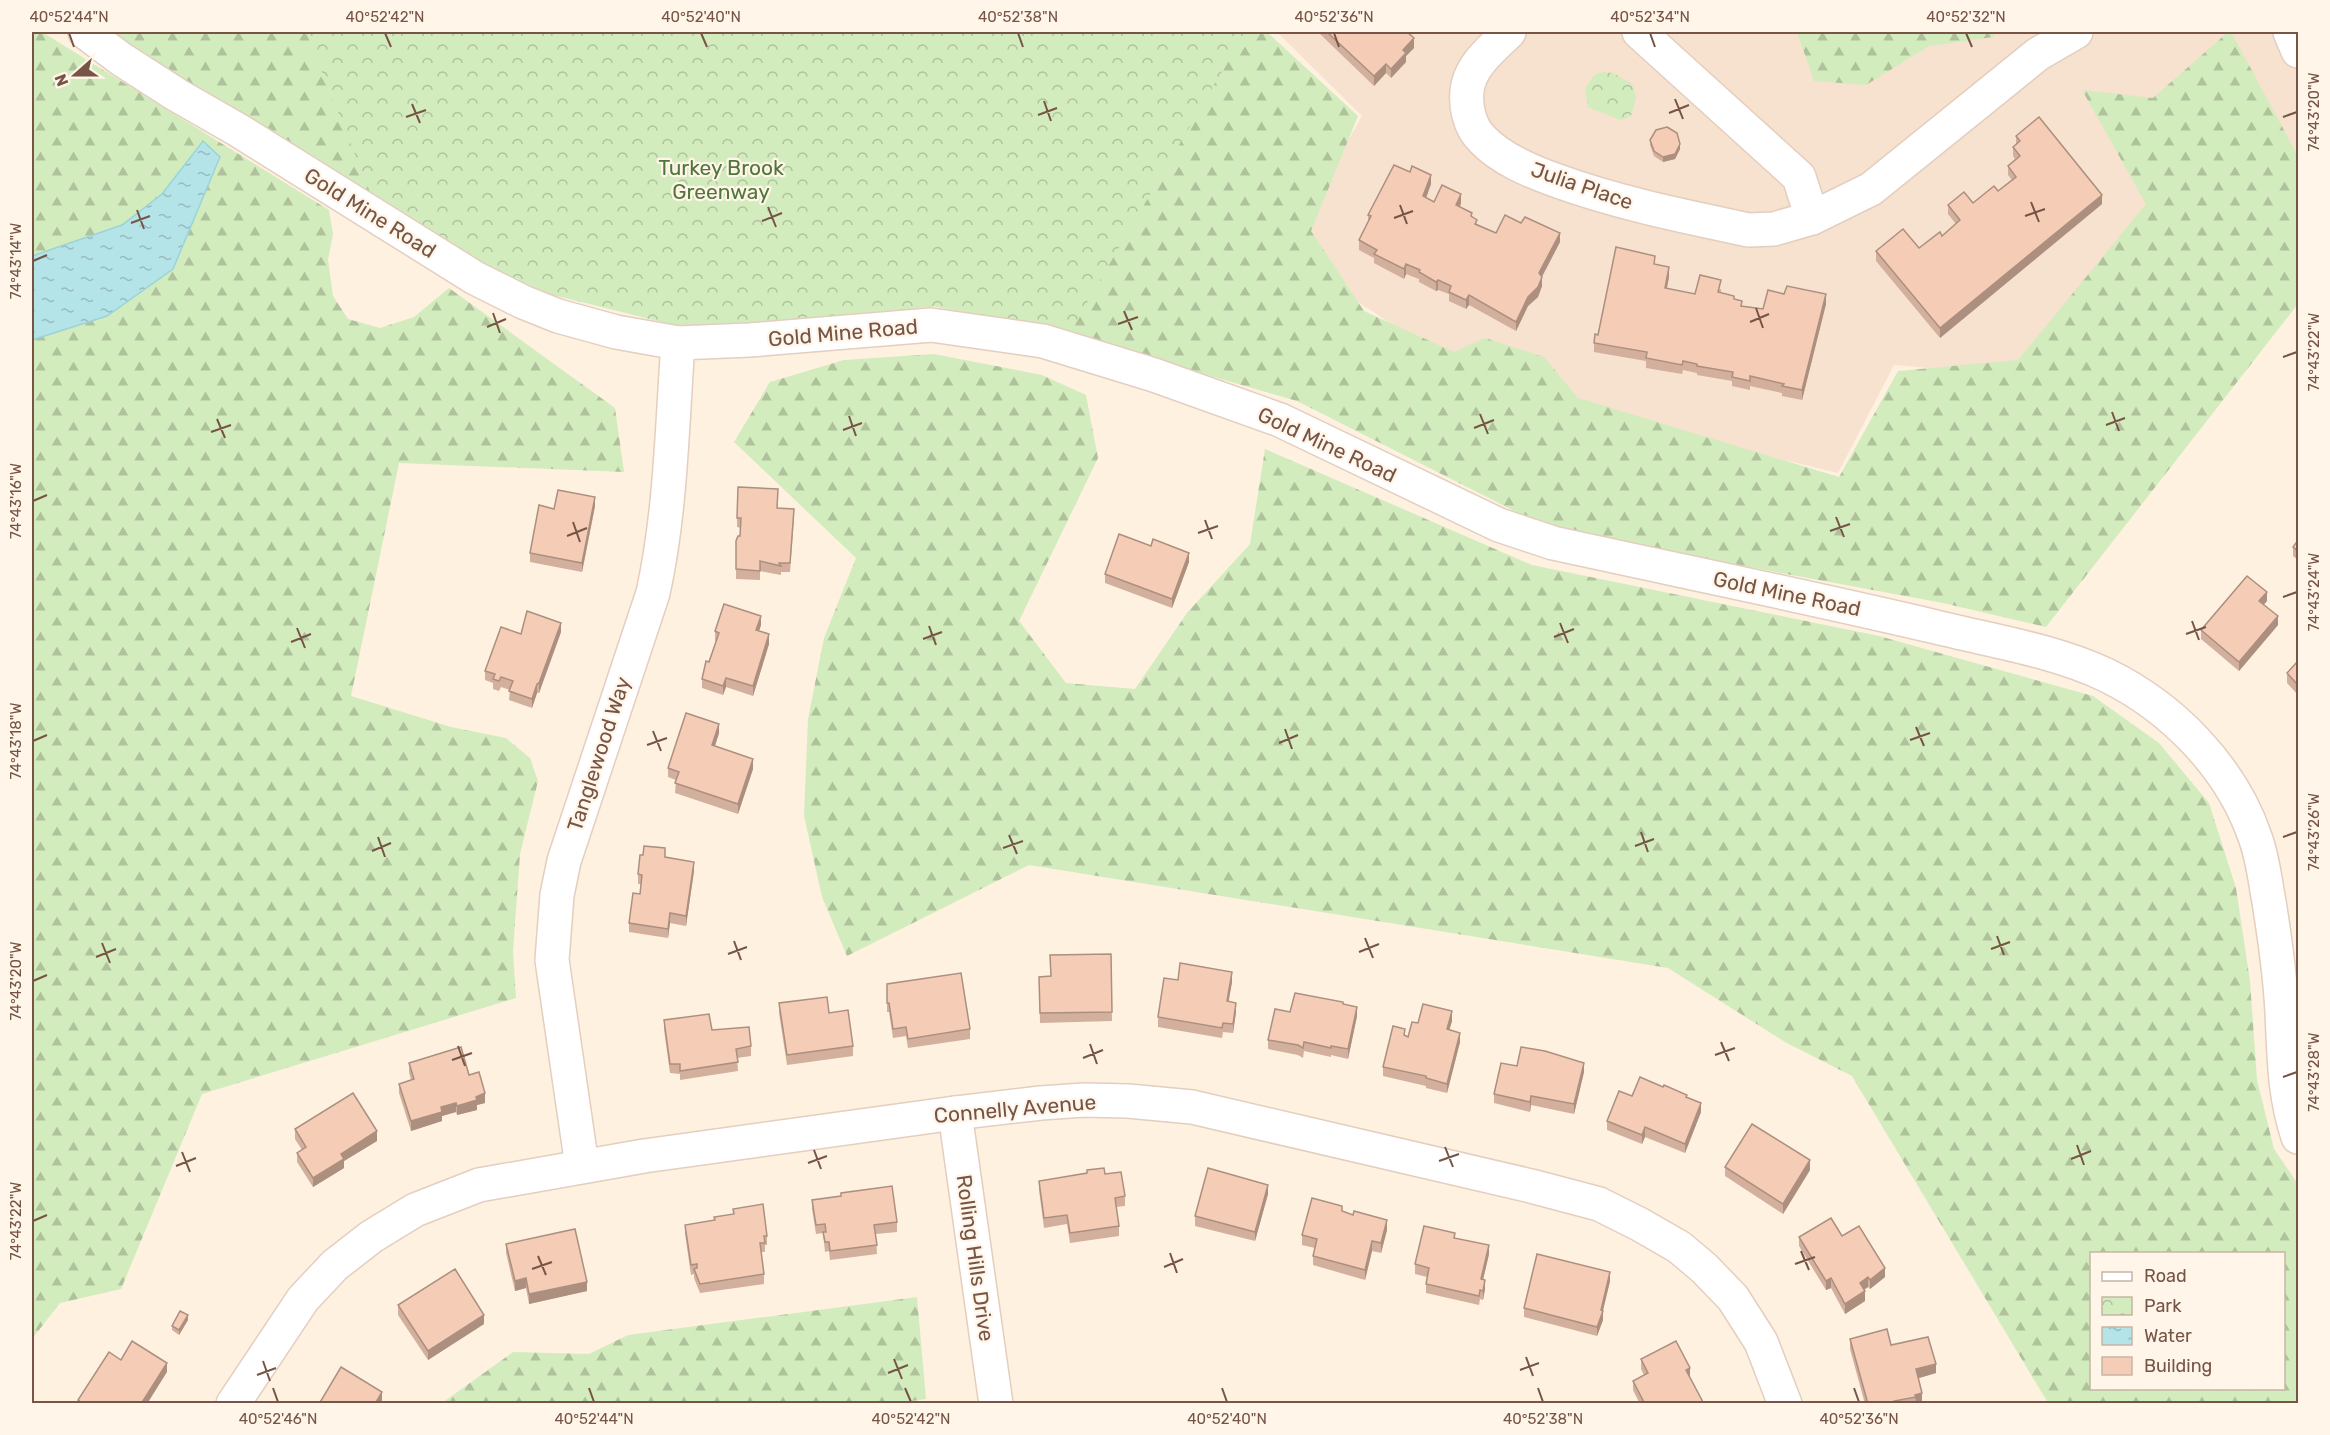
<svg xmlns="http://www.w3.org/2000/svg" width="2330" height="1435" viewBox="0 0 2330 1435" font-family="Rubik,sans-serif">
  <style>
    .residential { fill: #f6e2ce }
    .forest { fill: url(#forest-firs); fill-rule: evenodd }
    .park { fill: url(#park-crowns) }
    .water { fill: url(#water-ripples); stroke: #9ad4da; stroke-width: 1.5 }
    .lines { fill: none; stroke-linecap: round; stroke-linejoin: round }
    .minor-casing { stroke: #e4cebf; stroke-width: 36 }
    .minor { stroke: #fff; stroke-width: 33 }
    .wall { fill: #d3af9d }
    .shaded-wall { fill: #ac8f7f }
    .building { fill: #f5ccb6; stroke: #ac8f7f; stroke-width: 1.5 }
    .ticks { fill: none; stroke: #765446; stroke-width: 2 }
    .labels { text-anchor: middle; stroke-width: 4.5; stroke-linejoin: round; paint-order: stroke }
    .park-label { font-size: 21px; fill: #50773b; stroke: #fff5e8 }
    .street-label { font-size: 21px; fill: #765446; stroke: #fff5e8 }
    .neatline { fill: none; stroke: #765446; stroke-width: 2 }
    .ticks-label { font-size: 15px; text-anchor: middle; fill: #765446 }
  </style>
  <defs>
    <pattern id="forest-firs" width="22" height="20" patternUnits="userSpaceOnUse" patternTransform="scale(1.5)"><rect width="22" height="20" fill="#d3ecbe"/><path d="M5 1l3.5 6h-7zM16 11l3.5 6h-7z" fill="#b0c29c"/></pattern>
    <pattern id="park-crowns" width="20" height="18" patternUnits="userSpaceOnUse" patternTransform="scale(1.5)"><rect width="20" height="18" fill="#d3ecbe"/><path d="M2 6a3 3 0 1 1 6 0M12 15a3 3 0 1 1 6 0" fill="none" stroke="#b0c29c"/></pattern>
    <pattern id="water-ripples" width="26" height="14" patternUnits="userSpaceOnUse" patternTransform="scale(1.5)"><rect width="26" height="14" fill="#b4e3e8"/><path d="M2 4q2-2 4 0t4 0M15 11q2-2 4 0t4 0" fill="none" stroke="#97bbbe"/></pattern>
  </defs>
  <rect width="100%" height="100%" fill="#fef1e0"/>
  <path class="residential" d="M1277,32h1021v177l-284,166 -120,-10 -56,108 -346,-84 -208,-135 78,-138z"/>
  <g class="forest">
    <path d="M32,32h10l287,178 4,24 -5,26 5,36 15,23 32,9 34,-11 35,-29 166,120 9,64 -225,-9 -48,233 100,31 55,11 24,20 8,23 -18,73 -7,97 3,47 -314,96 -81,195 -61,14 -28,36z"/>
    <path d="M112,32h1155l91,84 -47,115 53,80 90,41 31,-14 59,19 34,41 261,79 59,-106 120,-11 128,-156 -64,-114 71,8 75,-66h3l67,124v148l-252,323 -103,-24 -389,-72 -257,-130 -229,-66 -134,-29 -193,23 -188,-34 -66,-28 -117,-75 -234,-140z"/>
    <path d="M1797,32h198l-2,5 -64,9 -63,39 -52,-4z"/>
    <path d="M934,354l108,21 44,20 12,63 -79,163 47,62 69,6 52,-76 63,-69 15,-95 267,116 347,71 214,60 66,47 50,60 27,85 14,93 7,99 17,69 24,35v219h-250l-196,-327 -67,-34 -117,-74 -639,-103 -182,91 -25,-59 -18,-81 4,-97 16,-81 32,-80 -122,-116 36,-60 74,-22zM2092,1254h192v134h-192z"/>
    <path d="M917,1297l9,102 -34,5 -450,-1 71,-51 76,2 39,-19z"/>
  </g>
  <g class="park">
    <path d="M306,32h939l-177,303 -134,-29 -193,23 -59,-2 -129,-32 -66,-28 -117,-75z"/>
    <path d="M1603,72l10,1 19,11 4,13 -5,19 -11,4 -32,-13 -3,-18 9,-14z"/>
  </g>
  <path class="water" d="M203,141l17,16 -47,112 -66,47 -75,24v-84l90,-31 40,-31z"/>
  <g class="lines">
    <defs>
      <g id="minor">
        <path d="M85,32l36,27 56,36 61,35 237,148 48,24 35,14 58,16 62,11 72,-3 181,-15 112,16 111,34 126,45 219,105 54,18c128,28 256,54 383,84 56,14 117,23 170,48 66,32 125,92 149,162 8,21 10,44 14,65 6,37 11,73 13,110 2,43 2,84 16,125"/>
        <path d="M1509,32c-15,15 -36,31 -41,53 -4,19 1,42 15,55 18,19 47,31 72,40 63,23 128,36 194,50l25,-1 38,-11 59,-29 167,-135 38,-22"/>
        <path d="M1639,32l160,145 13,41"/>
        <path d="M2290,32l8,19"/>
        <path d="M955,1113l41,291"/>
        <path d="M582,1166l-30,-206 5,-65 7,-34 89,-268c18,-82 19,-167 25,-250"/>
        <path d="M233,1404l70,-105 32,-34 36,-28 44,-27 64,-25 165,-29 311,-43 86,-10 43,-3 44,1 64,6 339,79 68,18 40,20 40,23 25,21 29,30 28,44 24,62"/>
      </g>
    </defs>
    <use href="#minor" class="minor-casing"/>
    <use href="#minor" class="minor"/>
  </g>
  <g class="wall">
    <path d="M1318,32h89l7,16 -8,8v6l-15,16 -5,-5 -12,13z"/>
    <path d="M2016,136l86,68 -162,134 -64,-77v-10l43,-3 23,-12 14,-12 -8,-10v-9l25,-2 25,-12 14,-11 -4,-5v-9l7,-7 -2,-3v-9l3,-3z"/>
    <path d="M1650,140l30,9 -5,10 -12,3 -9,-6 -4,-11z"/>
    <path d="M1431,184l-5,14 8,4 27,1 -1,4 12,10 5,7 19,9 64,9 -18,35v9l-4,11 -10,9 -12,25 -47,-26 -3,4 -17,-8v-7l-11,-4 -2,1 -17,-9v-3l-13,-5 -2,5 -30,-16v-5l-15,-8v-10l9,-18v-7z"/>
    <path d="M1655,265l14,12 -2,11 28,6 26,-5v4l13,6 8,7 21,3 63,-5 -24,96 -20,-4v-3l-32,-7v4l-18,-4v-5l-35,-6v-2l-14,-3 -1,4 -36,-6v-7l-52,-9v-9l4,-8z"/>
    <path d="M778,499l-1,9 17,10 -4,54h-9v3l-21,-4v9l-24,-1v-38l4,-5 1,-8 -4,-1v-9z"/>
    <path d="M595,506l-13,66 -52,-10v-9l24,-44z"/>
    <path d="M2298,540v20l-5,-4v-9z"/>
    <path d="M1151,546l38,16 -17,46 -67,-25v-9z"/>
    <path d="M2267,601l-3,3 14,21 -39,46 -38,-32v-9z"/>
    <path d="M761,625l-2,6 10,13 -16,52 -27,-9 -3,8 -21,-7v-9l14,-38h-1v-10z"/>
    <path d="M561,632l-22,61h-2l-5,15 -23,-8 1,-10 -9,-3 -2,4 -6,-2v-6l-8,-3v-9l36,-37z"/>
    <path d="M2298,661v34l-11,-12v-10z"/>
    <path d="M719,733l-4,13 38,23 -15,45 -63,-21 1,-13 -8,-3v-9z"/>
    <path d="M665,857l29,14 -8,55 -16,-3 -2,15 -39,-6v-9l11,-29 1,-10h-3v-10z"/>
    <path d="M1111,954l1,67 -72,2 -1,-46 12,-1z"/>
    <path d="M1178,980l54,2 -4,20 8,10 -3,21 -10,-1 -1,6 -64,-11v-10z"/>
    <path d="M887,984l83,45v10l-62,9 -2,-12 -13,2 -4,-26h-2z"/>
    <path d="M779,1003l50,10 24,33v10l-66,9 -8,-52z"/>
    <path d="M1343,1004l14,12 -9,43 -17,-4v2l-27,-6 -1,7 -5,-3 -30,-6v-9l22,-28z"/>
    <path d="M664,1020l48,10 39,16v10l-14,2 1,13 -58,9v-6l-10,-1 -6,-43z"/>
    <path d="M1452,1021l-3,9 11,12 -13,51 -21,-5v-2l-43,-10v-9l25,-30 10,-14z"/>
    <path d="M409,1063l60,12 16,28 -8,2v5l-20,5 -1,-3 -14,4v5l-31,10 -12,-38v-9l12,-4 -2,-8z"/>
    <path d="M1517,1066l67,6 -10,42 -43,-9 -1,7 -36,-9v-9z"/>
    <path d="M1632,1096l55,1 14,15 -16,41 -40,-16 -3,7 -35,-14v-9z"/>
    <path d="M295,1129l82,12 -33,20v7l-31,19 -16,-25v-9l5,-3 -7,-11z"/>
    <path d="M1725,1167l85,3 -27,44 -58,-38z"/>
    <path d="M1087,1173l18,1 20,22v10l-9,1 3,19v10l-49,7 -3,-19 -23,4 -5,-38v-9z"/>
    <path d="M841,1193l56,29v10l-21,2 1,20 -47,6 -1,-9 -4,1 -2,-19 -7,1 -4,-25v-9l29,-4z"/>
    <path d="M1268,1194l-13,47 -60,-15v-10z"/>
    <path d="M733,1209l34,27v9h-2v7h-4l3,22v10l-64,9 -6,-15v-4l-3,1 -6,-41v-9l29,-5v-3l19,-3z"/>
    <path d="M1342,1212l45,18 -6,23 -9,-2 -7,29 -52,-15v-9l2,-8 -13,-3v-10z"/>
    <path d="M1799,1237l86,40 -15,12 -2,-2 -4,3 1,11 -20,13 -14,-26 -5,2 -27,-44z"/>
    <path d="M1455,1238l34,16 -6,26 2,9 -2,11 -3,-1 -1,6 -53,-12v-9l1,-7 -12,-3v-10z"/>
    <path d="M506,1244l81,47 -58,13 -3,-16 -11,3 -9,-38z"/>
    <path d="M1610,1281l-7,30v9l-6,16 -73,-19v-9z"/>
    <path d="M398,1305l86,19 -56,36 -30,-45z"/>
    <path d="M188,1320l-9,15 -7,-5v-4z"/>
    <path d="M1850,1339l41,6 45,28 -18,5 4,24 -5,2h-52l-15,-55z"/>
    <path d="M1641,1359l49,18 14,27h-64l-7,-14v-9l11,-6 -3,-6z"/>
  </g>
  <g class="shaded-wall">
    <path d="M1414,38v10l-8,8v6l-15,16v-9l12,-19z"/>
    <path d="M1386,64v9l-12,13v-10z"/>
    <path d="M1680,144v5l-5,10 -12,3v-5z"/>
    <path d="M1431,175v9l-8,22v-10z"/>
    <path d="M1461,194v9l-5,12v-10z"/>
    <path d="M2102,195v9l-162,134v-10z"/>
    <path d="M1560,233v9l-21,40v-9z"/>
    <path d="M1406,264v10l-2,5v-10z"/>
    <path d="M1669,267v10l-4,20v-9z"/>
    <path d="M1542,277v9l-4,11 -10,9 -12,25v-9l12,-25z"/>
    <path d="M1438,280v10l-2,1v-9z"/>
    <path d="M1826,294v10l-24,96v-10z"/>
    <path d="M1469,295v10l-3,4v-9z"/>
    <path d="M595,497v9l-13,66v-9z"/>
    <path d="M1189,553v9l-17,46v-9z"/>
    <path d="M2267,592v9l-8,9v-9z"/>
    <path d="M761,616v9l-5,14v-9z"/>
    <path d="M2278,616v9l-39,46v-9z"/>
    <path d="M561,623v9l-22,61v-10z"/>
    <path d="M769,634v10l-16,52v-10z"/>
    <path d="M726,678v9l-3,8v-9z"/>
    <path d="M537,684v9l-5,15v-9z"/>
    <path d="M719,724v9l-7,22v-10z"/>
    <path d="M753,759v10l-15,45v-10z"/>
    <path d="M694,862v9l-8,55v-10z"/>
    <path d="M670,913v10l-2,15v-9z"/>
    <path d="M1232,972v10l-5,29v-10z"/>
    <path d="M1236,1003v9l-3,21v-9z"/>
    <path d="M1357,1007v9l-9,43v-10z"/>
    <path d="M1452,1011v10l-5,17v-9z"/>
    <path d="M1460,1033v9l-13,51v-9z"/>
    <path d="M1584,1063v9l-10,42v-10z"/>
    <path d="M485,1093v10l-8,2v5l-20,5v-9l19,-9z"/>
    <path d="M1531,1096v9l-1,7v-10z"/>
    <path d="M456,1103v9l-14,4v5l-31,10v-10l30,-14z"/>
    <path d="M1701,1103v9l-16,41v-9z"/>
    <path d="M1645,1127v10l-3,7v-9z"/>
    <path d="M377,1131v10l-33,20v7l-31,19v-9l28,-24z"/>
    <path d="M1810,1160v10l-27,44v-10z"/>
    <path d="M1268,1185v9l-13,47v-9z"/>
    <path d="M1387,1220v10l-6,23v-10z"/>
    <path d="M1372,1241v10l-7,29v-10z"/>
    <path d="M1489,1245v9l-8,34v-9z"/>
    <path d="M1885,1268v9l-15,12v-9z"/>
    <path d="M1610,1272v9l-8,33 1,-3v9l-6,16v-9z"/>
    <path d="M1868,1277v10l-8,5v-9z"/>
    <path d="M526,1278v10l-11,3v-10z"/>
    <path d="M1831,1278v10l-5,2v-9z"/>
    <path d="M1485,1280v9l-2,11v-9z"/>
    <path d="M587,1282v9l-58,13v-10z"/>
    <path d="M1865,1291v10l-20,13v-10z"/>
    <path d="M188,1315v5l-9,15v-5z"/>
    <path d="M484,1315v9l-56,36v-9z"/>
    <path d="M167,1363v9l-20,32h-6z"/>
    <path d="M1936,1364v9l-20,6v-10z"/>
    <path d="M1690,1368v9l-4,-7z"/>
    <path d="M382,1392v9l-1,3h-6z"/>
    <path d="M1922,1393v9l-6,2 -1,-9z"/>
  </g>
  <g class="building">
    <path d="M1327,32h80l7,6 -11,12 3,3 -15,16 -5,-5 -12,12z"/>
    <path d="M2039,117l63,78 -162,133 -64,-77 27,-22 16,19 21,-16 2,4 18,-16 -12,-15 16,-13 9,11 21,-17 4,5 18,-14 -8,-11 12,-10 -7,-9 7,-6 -4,-5z"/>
    <path d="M1667,127l10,6 3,11 -5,10 -12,3 -9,-6 -4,-11 6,-10z"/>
    <path d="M1394,165l16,7 2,-6 19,9 -8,21 11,6 8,-17 19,9 -5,11 16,8 -1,3 6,4 -2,4 21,9 9,-18 16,8 4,-6 35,16 -21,40 3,4 -4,10 -10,10 -12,25 -47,-27 -3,5 -17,-8 2,-6 -13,-6 -2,2 -17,-10 1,-2 -14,-6 -2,5 -30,-15 3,-4 -18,-10 12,-24 -3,-1z"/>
    <path d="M1616,247l39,9 -1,8 15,3 -4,21 30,6 5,-19 21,5 -3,12 16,4v3l8,2 -1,5 22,3 5,-19 16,4 3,-8 39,8 -24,96 -20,-4 2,-2 -34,-8v5l-18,-4 1,-5 -36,-6v-2l-14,-3 -1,4 -36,-7 1,-6 -53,-9 1,-9 3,1z"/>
    <path d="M738,487l40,2 -1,19 17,1 -4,54h-11l2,3 -21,-5v10l-24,-2v-28l2,-5h2l1,-18h-4z"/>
    <path d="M558,490l37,7 -13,66 -52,-10 9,-48 15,4z"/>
    <path d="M1119,534l32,12 2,-7 36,14 -17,46 -67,-25z"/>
    <path d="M2298,540v11l-5,-4z"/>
    <path d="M2247,576l20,16 -8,9 19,15 -39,46 -38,-32z"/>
    <path d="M724,604l37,12 -5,14 13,4 -16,52 -27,-8 -3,8 -21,-7 4,-18 3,1 10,-29 -4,-2z"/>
    <path d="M527,611l34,12 -22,60 -2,1 -5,15 -23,-8 4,-10 -12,-4 -2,4 -6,-2 2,-5 -10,-3 16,-44 20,7z"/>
    <path d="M2298,661v24l-11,-12z"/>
    <path d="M686,713l33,11 -7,21 41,14 -15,45 -63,-21 4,-11 -11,-4z"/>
    <path d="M644,846l21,2v9l29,5 -8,54 -16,-3 -2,16 -39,-6 4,-30 7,1 2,-19 -4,-1 2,-19h3z"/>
    <path d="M1111,954l1,58 -72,1 -1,-36 12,-1 -1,-21z"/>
    <path d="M1180,963l52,9 -5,29 9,2 -3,21 -10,-1 -1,5 -64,-11 6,-39 14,2z"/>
    <path d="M961,973l9,56 -62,10 -2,-12 -13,2 -4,-26h-2v-19z"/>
    <path d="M1295,993l48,9v2l14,3 -9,42 -17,-3v2l-27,-6 -1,6 -5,-3 -30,-5 7,-31 15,3z"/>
    <path d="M827,997l2,16 19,-3 5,36 -66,9 -8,-52z"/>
    <path d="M1423,1004l29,7 -5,18 13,4 -13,51 -21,-6v-2l-43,-9 10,-41 12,3 -1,6 4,2 4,-15 6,1z"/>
    <path d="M709,1014l3,16 37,-3 2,19 -15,3 2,13 -58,9v-7h-10l-6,-44z"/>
    <path d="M461,1047l8,28 10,-3 6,21 -9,4 1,3 -20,6 -1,-3 -15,4 1,5 -31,9 -12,-37 15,-5 -5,-16z"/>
    <path d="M1521,1047l24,4 39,12 -10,41 -43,-8 -1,6 -36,-8 7,-31 16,3z"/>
    <path d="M1640,1077l23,10 1,-2 23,10 -1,2 15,6 -16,41 -40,-17 -3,8 -35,-14 12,-30 13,5z"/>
    <path d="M353,1093l24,38 -36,23 3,5 -31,19 -16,-25 9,-6 -11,-18z"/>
    <path d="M1752,1124l58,36 -27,44 -58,-37z"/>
    <path d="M1104,1168l1,6 16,-2 4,24 -10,2 4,28 -49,7 -3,-18 -23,3 -5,-37 48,-8v-3z"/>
    <path d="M1208,1168l60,17 -13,47 -60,-16z"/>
    <path d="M892,1186l5,36 -23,3 3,20 -47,6 -1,-9h-4l-2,-10h3l-1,-8 -9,1 -4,-25 29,-4v-3z"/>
    <path d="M1312,1198l30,8v5l11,4 1,-4 33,9 -6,23 -9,-2 -7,29 -52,-14 4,-17 -15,-4z"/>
    <path d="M763,1204l4,32h-3l1,7h-5l4,31 -64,10 -6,-15 3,-1v-4l-6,1 -6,-40 30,-5 -1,-3 20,-3 -1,-5z"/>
    <path d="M1831,1218l11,18 17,-10 26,42 -15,12 -2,-3 -8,6 5,8 -20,13 -14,-26 -5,3 -27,-44z"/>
    <path d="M1424,1226l31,7 -1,5 35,7 -8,34 4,1 -2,11 -3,-1 -1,6 -53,-12 3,-16 -14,-4z"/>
    <path d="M575,1229l12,53 -58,12 -3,-16 -11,3 -9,-37z"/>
    <path d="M1537,1254l73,18 -9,38 2,1 -6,16 -73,-19z"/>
    <path d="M455,1269l29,46 -56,36 -30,-46z"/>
    <path d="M180,1311l8,4 -9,15 -7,-4z"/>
    <path d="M1887,1329l4,16 37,-8 8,27 -20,5 6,24 -7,2 1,2 -22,4 1,3h-27l-18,-65z"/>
    <path d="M132,1341l35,22 -26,41h-57l-6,-4 31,-48 12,8z"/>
    <path d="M1676,1341l14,27 -4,2 18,34h-59l-12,-23 15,-8 -7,-14z"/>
    <path d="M341,1367l41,25 -7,12h-56z"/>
  </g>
  <path class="ticks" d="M69,33l5,14M385,33l6,14M701,33l6,14M1018,33l5,14M1334,33l5,14M1650,33l5,14M1966,33l6,14M1675,99l8,20M1044,101l7,20M412,104l8,19M1669,113l20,-8M1038,115l19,-7M406,117l20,-7M2283,117l14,-5M2031,202l8,20M1400,205l7,19M768,207l8,20M137,210l7,19M2025,216l20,-7M1394,218l19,-7M762,221l20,-8M131,223l19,-7M33,261l14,-6M1756,308l7,20M1124,311l8,19M493,313l7,20M1750,322l19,-8M1118,324l20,-7M487,327l19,-8M2283,357l14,-5M2112,412l7,19M1480,414l8,20M849,416l7,20M217,419l8,19M2106,425l19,-7M1474,428l20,-8M843,430l19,-7M211,432l20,-7M33,501l14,-6M1836,517l8,20M1205,520l7,19M573,522l7,20M1830,531l20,-7M1198,533l20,-7M567,536l20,-8M2283,597l14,-5M2192,621l7,19M1560,623l8,20M929,626l7,19M297,628l8,20M2186,634l20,-7M1554,637l20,-8M923,639l19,-7M291,642l20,-8M1916,727l8,19M1285,729l7,20M653,731l8,20M1910,740l20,-7M33,741l14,-6M1279,743l19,-8M647,745l20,-7M1641,832l7,20M1009,835l8,19M378,837l7,20M2283,837l14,-5M1635,846l19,-7M1003,848l20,-7M372,851l19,-8M1997,936l7,19M1365,938l8,20M734,941l7,19M102,943l8,20M1991,949l19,-7M1359,952l20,-8M728,954l19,-7M96,957l20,-8M33,981l14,-6M1721,1042l8,19M1090,1044l7,20M458,1046l7,20M1715,1055l20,-7M1083,1058l20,-8M452,1060l20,-7M2283,1077l14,-5M2077,1145l7,20M1445,1147l8,20M814,1150l7,19M182,1152l8,20M2071,1159l20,-8M1439,1161l20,-7M808,1163l19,-7M176,1166l20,-8M33,1221l14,-6M1801,1251l8,19M1170,1253l7,20M538,1256l8,19M1795,1264l20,-7M1164,1267l19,-8M532,1269l20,-7M1526,1357l7,19M894,1359l8,20M263,1361l7,20M1520,1370l19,-7M888,1373l20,-8M257,1375l19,-7M273,1388l5,14M589,1388l5,14M905,1388l6,14M1222,1388l5,14M1538,1388l5,14M1854,1388l5,14"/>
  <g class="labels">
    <g class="park-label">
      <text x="721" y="175">Turkey Brook<tspan x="721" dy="24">Greenway</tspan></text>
    </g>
    <g class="street-label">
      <text transform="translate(1582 186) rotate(19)" y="7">Julia Place</text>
      <text transform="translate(370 213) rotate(32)" y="7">Gold Mine Road</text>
      <text transform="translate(843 333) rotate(-5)" y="7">Gold Mine Road</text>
      <text transform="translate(1327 445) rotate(25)" y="7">Gold Mine Road</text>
      <text transform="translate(1787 594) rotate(12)" y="7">Gold Mine Road</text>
      <text transform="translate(599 754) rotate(-72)" y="7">Tanglewood Way</text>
      <text transform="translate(1015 1109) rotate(-5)" y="7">Connelly Avenue</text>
      <text transform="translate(975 1258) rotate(82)" y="7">Rolling Hills Drive</text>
    </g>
  </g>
  <rect width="2330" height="1435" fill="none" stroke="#fff5e8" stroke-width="66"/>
  <rect x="2090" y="1252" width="195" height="138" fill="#fff5e8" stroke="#c8b5a7" stroke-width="1.5"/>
  <rect x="2102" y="1272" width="30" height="9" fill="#ffffff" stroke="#c8b5a7" stroke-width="1.5"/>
  <text x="2144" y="1282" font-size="18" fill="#765446">Road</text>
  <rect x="2102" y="1297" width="30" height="18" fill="url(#park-crowns)" stroke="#c8b5a7" stroke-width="1.5"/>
  <text x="2144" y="1312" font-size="18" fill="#765446">Park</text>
  <rect x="2102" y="1327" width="30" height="18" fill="url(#water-ripples)" stroke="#c8b5a7" stroke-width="1.5"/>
  <text x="2144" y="1342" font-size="18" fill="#765446">Water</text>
  <rect x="2102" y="1357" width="30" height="18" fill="#f5ccb6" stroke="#c8b5a7" stroke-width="1.5"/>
  <text x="2144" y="1372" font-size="18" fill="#765446">Building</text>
  <g transform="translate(75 75) rotate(249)" stroke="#fff5e8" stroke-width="4.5" paint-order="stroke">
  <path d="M0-4.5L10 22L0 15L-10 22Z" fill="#765446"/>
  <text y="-9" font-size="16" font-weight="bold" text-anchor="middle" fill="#765446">N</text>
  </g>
  <rect x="33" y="33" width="2264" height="1369" class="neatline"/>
  <g class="ticks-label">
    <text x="69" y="22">40°52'44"N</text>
    <text x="385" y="22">40°52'42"N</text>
    <text x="701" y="22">40°52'40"N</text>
    <text x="1018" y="22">40°52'38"N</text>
    <text x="1334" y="22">40°52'36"N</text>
    <text x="1650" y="22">40°52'34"N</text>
    <text x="1966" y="22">40°52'32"N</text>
    <text transform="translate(2314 112) rotate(-90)" y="5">74°43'20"W</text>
    <text transform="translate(16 261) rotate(-90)" y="5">74°43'14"W</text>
    <text transform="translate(2314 352) rotate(-90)" y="5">74°43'22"W</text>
    <text transform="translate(16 501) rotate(-90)" y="5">74°43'16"W</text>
    <text transform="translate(2314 592) rotate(-90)" y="5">74°43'24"W</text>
    <text transform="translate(16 741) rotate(-90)" y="5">74°43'18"W</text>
    <text transform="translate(2314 832) rotate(-90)" y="5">74°43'26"W</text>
    <text transform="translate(16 981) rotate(-90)" y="5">74°43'20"W</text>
    <text transform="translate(2314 1072) rotate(-90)" y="5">74°43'28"W</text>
    <text transform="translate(16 1221) rotate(-90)" y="5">74°43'22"W</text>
    <text x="278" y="1424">40°52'46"N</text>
    <text x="594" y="1424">40°52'44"N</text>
    <text x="911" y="1424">40°52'42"N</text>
    <text x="1227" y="1424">40°52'40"N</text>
    <text x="1543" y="1424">40°52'38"N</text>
    <text x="1859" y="1424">40°52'36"N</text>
  </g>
</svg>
